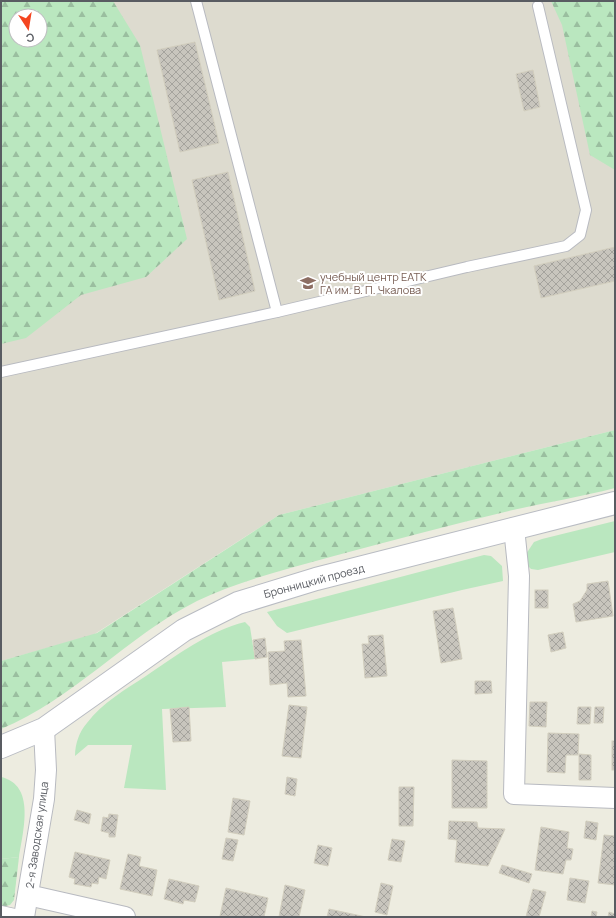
<svg xmlns="http://www.w3.org/2000/svg" width="616" height="918" viewBox="0 0 616 918" font-family="Manrope,sans-serif">
  <style>
    .education { fill: #dddbcf; fill-rule: evenodd }
    .grass { fill: #bae7bf }
    .forest { fill: url(#forest-firs); fill-rule: evenodd }
    .building { fill: url(#building-cross-hatch); stroke: #d2cebe }
    .lines { fill: none; stroke-linecap: round; stroke-linejoin: round }
    .service-casing { stroke: #b8bac0; stroke-width: 12 }
    .minor-casing { stroke: #b8bac0; stroke-width: 22 }
    .secondary-casing { stroke: #b9bcc3; stroke-width: 24 }
    .service { stroke: #fff; stroke-width: 10 }
    .minor { stroke: #fff; stroke-width: 20 }
    .secondary { stroke: #fff; stroke-width: 22 }
    .labels { text-anchor: middle; stroke-width: 4; stroke-linejoin: round; paint-order: stroke }
    .education-label { font-size: 11px; fill: #785e54; stroke: #fff; text-anchor: start }
    .street-label { font-size: 11px; fill: #595c62; stroke: #fff }
  </style>
  <defs>
    <pattern id="forest-firs" width="22" height="20" patternUnits="userSpaceOnUse"><rect width="22" height="20" fill="#bae7bf"/><path d="M5 1l3.5 6h-7zM16 11l3.5 6h-7z" fill="#9abe9f"/></pattern>
    <pattern id="building-cross-hatch" width="8" height="8" patternUnits="userSpaceOnUse"><rect width="8" height="8" fill="#c8c5bd"/><path d="M0 0l8 8M0 8l8-8" fill="none" stroke="#a5a39d"/></pattern>
  </defs>
  <rect width="100%" height="100%" fill="#edece0"/>
  <path class="education" d="M1,1h580l34,135v294l-336,85 -186,120 -92,26zM16,16h24v24h-24z"/>
  <g class="grass">
    <path d="M615,521v31l-77,18 -7,-1 -4,-4 -1,-11 8,-12 8,-3z"/>
    <path d="M484,555l7,1 11,10 1,15 -41,9 -175,43 -10,-7 -10,-14z"/>
    <path d="M245,622l5,5 5,32 -33,3 4,45 -64,2 4,81 -42,-2 8,-43h-44l-13,11c0,-12 4,-24 12,-33 15,-20 39,-34 59,-47 31,-21 63,-45 99,-54z"/>
    <path d="M1,777c35,8 22,54 18,80l-18,2z"/>
  </g>
  <g class="forest">
    <path d="M1,1h112l27,44 47,194 -41,38 -65,18 -55,43 -25,6zM16,16h24v24h-24z"/>
    <path d="M551,1h64v169l-25,-15 -28,-130z"/>
    <path d="M615,430v58c-34,9 -68,14 -102,22 -60,14 -119,30 -179,46 -46,13 -93,24 -137,45 -70,35 -123,98 -196,128v-68l96,-28 182,-118z"/>
    <path d="M19,857l-5,43 -4,5 -9,2v-48z"/>
  </g>
  <g class="building">
    <path d="M195,42l24,101 -39,9 -23,-102z"/>
    <path d="M533,70l7,37 -16,4 -8,-37z"/>
    <path d="M228,172l27,119 -36,9 -27,-120z"/>
    <path d="M615,247v34l-74,17 -7,-32z"/>
    <path d="M608,581l5,35 -37,6 -3,-18 7,-3 7,-11v-6z"/>
    <rect x="535" y="590" width="13" height="18"/>
    <path d="M453,608l9,51 -21,4 -8,-52z"/>
    <path d="M563,632l3,16 -15,4 -3,-17z"/>
    <path d="M383,635l4,41 -22,2 -3,-34h7l-1,-8z"/>
    <path d="M265,638l2,19 -12,2 -2,-19z"/>
    <path d="M301,640l5,56 -18,1 -1,-14 -17,2 -2,-33 17,-1 -1,-10z"/>
    <path d="M475,681h16l1,12 -17,1z"/>
    <path d="M530,702h17l-1,25 -17,-1z"/>
    <path d="M289,705l18,2 -6,51 -19,-2z"/>
    <path d="M189,707l2,34 -18,1 -3,-33z"/>
    <path d="M578,707h13l-1,17h-13z"/>
    <path d="M595,707h9l-1,16h-9z"/>
    <path d="M548,733l31,1 -1,21h-12l-1,18 -18,-1z"/>
    <rect x="612" y="741" width="3" height="29"/>
    <path d="M579,754l12,1v25h-12z"/>
    <path d="M452,760l35,1v47h-35z"/>
    <path d="M287,777l10,2 -2,17 -10,-2z"/>
    <path d="M399,787h15l-1,39h-14z"/>
    <path d="M233,798l17,3 -6,34 -16,-3z"/>
    <path d="M77,810l14,4 -2,10 -15,-4z"/>
    <path d="M109,814l9,1 -3,22h-6v-4l-8,-2 2,-14 5,1z"/>
    <path d="M449,821l28,1 1,6 27,1 -17,37 -33,-4 2,-22 -9,-1z"/>
    <path d="M586,821l12,2 -2,17 -12,-2z"/>
    <path d="M541,827l28,5 -2,16 6,1 -2,11h-5l-3,14 -28,-4z"/>
    <path d="M604,835l11,1v49l-17,-2z"/>
    <path d="M226,838l12,2 -5,21 -11,-2z"/>
    <path d="M392,839l13,2 -4,21 -13,-2z"/>
    <path d="M318,845l14,3 -4,18 -14,-3z"/>
    <path d="M75,852l35,8 -4,19 -7,-2 -1,7 -6,-1 -1,4 -17,-3 1,-5 -6,-2z"/>
    <path d="M128,854l13,3 -2,9 18,4 -5,26 -32,-7z"/>
    <path d="M502,865l30,9 -3,9 -30,-10z"/>
    <path d="M570,878l19,3 -4,22 -18,-3z"/>
    <path d="M169,879l30,7 -4,16 -11,-2 -1,4 -19,-5z"/>
    <path d="M381,883l12,3 -6,29 -12,-3z"/>
    <path d="M285,885l20,5 -6,27h-20z"/>
    <path d="M226,888l42,10 -4,19 -44,-1z"/>
    <path d="M533,889l13,3 -7,25h-13z"/>
    <path d="M329,909l37,8h-39z"/>
    <path d="M592,911l5,1 -1,5h1h-6z"/>
    <path d="M609,912l6,2v3h-7z"/>
  </g>
  <g class="lines">
    <defs>
      <g id="service">
        <path d="M196,1l81,311"/>
        <path d="M1,372l276,-60 190,-45 99,-21 14,-11 6,-25 -48,-204"/>
        <path d="M1,911l23,5"/>
      </g>
      <g id="minor">
        <path d="M514,528l5,48 -5,218 101,4"/>
        <path d="M28,895l97,22"/>
        <path d="M24,917l20,-118 2,-29 -2,-41"/>
      </g>
      <path id="secondary" d="M1,747l43,-18 140,-99 54,-27 78,-24 299,-76"/>
    </defs>
    <use href="#service" class="service-casing"/>
    <use href="#minor" class="minor-casing"/>
    <use href="#secondary" class="secondary-casing"/>
    <use href="#service" class="service"/>
    <use href="#minor" class="minor"/>
    <use href="#secondary" class="secondary"/>
  </g>
  <defs>
    <symbol id="university-bare" viewBox="-9 -9 18 18"><path d="M0-5L7-2L0 1L-7-2ZM-4 1L0 2.5L4 1V4Q0 6-4 4Z" fill="#8d6e63" stroke="#fff" stroke-width="2.5" paint-order="stroke"/></symbol>
  </defs>
  <g fill-rule="evenodd">
    <use href="#university-bare" x="297" y="272" width="22" height="22"/>
  </g>
  <g class="labels">
    <g class="education-label">
      <text x="320" y="281">учебный центр ЕАТК<tspan x="320" dy="13">ГА им. В. П. Чкалова</tspan></text>
    </g>
    <g class="street-label">
      <text transform="translate(314 581) rotate(-15)" y="4">Бронницкий проезд</text>
      <text transform="translate(37 835) rotate(-82)" y="4">2-я Заводская улица</text>
    </g>
  </g>
  <rect width="616" height="918" fill="none" stroke="#595c62" stroke-width="4"/>
  <g transform="translate(28 28) rotate(168)"><circle r="19" fill="#ffffff" stroke="#bdbec0"/>
  <path d="M0-3L7 15L0 10L-7 15Z" fill="#f44520"/>
  <text y="-6" font-size="11" font-weight="bold" text-anchor="middle" fill="#595c62">С</text>
  </g>
</svg>
